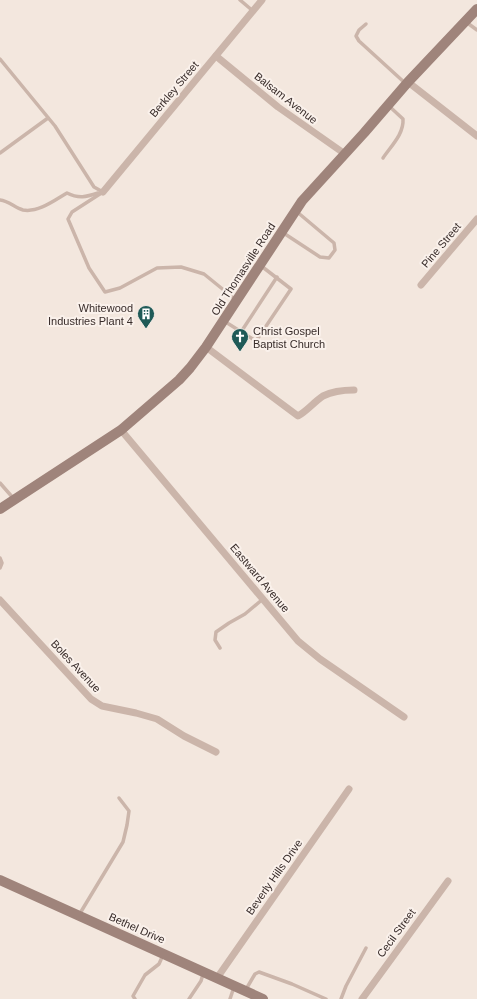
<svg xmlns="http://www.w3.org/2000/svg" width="477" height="999" viewBox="0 0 477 999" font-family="Arial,sans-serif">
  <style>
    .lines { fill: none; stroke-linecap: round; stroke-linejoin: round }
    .lane { stroke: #cbb5aa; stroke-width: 3.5 }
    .street { stroke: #cbb5aa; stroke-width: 7 }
    .secondary { stroke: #9f847b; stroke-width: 10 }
    .labels { text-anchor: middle; stroke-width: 4; stroke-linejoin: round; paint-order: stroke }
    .street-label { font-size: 11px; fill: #382c2a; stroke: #faf1eb }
    .poi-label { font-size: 11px; fill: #382c2a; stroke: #faf1eb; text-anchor: end }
  </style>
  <rect width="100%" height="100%" fill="#f3e7de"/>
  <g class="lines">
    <g class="lane">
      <path d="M240,0l13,11"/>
      <path d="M466,22l11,8"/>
      <path d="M366,24l-7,6 -3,6 3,5 46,42"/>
      <path d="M0,59l55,67 39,61 9,5"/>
      <path d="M0,153l48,-35"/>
      <path d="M383,158c8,-12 21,-24 20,-39l-14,-13"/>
      <path d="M103,192l-31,20 -4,7 21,49 16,24 15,-4 37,-20 24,-1 23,7 32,26"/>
      <path d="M0,200c9,1 15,8 23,10 15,3 32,-10 44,-17 12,6 19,4 31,0"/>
      <path d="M282,232l38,25 9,1 6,-8 -1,-7 -38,-32"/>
      <path d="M224,321l32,20 35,-52 -31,-24"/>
      <path d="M241,332l36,-55"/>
      <path d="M0,483l14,16"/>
      <path d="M0,558l2,5 -2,5"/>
      <path d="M220,648l-5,-8 1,-8 13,-9 16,-9 18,-15"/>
      <path d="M79,915l44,-73 4,-17 2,-14 -10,-13"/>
      <path d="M245,991l10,-17 4,-2 33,12 34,15"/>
      <path d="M135,999l-2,-3 12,-21 14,-11 4,-9"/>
      <path d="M189,999l12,-18 2,-7"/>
      <path d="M230,999l4,-12"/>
      <path d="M341,999l5,-13 20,-38"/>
    </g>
    <g class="street">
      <path d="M216,56l62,51 67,47"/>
      <path d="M408,82l69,54"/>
      <path d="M103,192l159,-192"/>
      <path d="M421,285l56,-66"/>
      <path d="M206,347l92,69c9,-5 16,-14 25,-20 10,-5 20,-6 31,-6"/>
      <path d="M121,430l177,211 22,18 84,58"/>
      <path d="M0,600l91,99 11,7 34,7 21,6 27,17 32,16"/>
      <path d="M217,978l132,-189"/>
      <path d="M362,999l86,-118"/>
    </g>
    <g class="secondary">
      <path d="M0,509l121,-79 58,-50 11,-12 16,-21 96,-146 62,-68 44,-51 69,-73"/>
      <path d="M0,880l263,119"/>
    </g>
  </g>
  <defs>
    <symbol id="building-pin" viewBox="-11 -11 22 30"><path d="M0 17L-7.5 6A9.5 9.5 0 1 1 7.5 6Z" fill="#1f5a57" stroke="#faf1eb"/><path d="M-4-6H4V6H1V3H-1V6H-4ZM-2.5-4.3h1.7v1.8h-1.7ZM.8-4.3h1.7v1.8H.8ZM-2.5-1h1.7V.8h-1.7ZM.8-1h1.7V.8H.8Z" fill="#fff"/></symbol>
    <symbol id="church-pin" viewBox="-11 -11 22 30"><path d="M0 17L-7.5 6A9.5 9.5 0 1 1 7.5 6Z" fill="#1f5a57" stroke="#faf1eb"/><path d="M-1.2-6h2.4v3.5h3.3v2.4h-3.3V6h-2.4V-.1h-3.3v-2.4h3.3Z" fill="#fff"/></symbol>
  </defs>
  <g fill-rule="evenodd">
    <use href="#building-pin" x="136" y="304" width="20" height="27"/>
    <use href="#church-pin" x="230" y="327" width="20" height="27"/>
  </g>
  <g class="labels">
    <g class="street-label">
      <text transform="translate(174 89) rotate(-50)" y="4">Berkley Street</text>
      <text transform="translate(286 98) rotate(38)" y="4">Balsam Avenue</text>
      <text transform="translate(441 245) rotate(-50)" y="4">Pine Street</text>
      <text transform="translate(243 269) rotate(-57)" y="4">Old Thomasville Road</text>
      <text transform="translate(260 578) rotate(50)" y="4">Eastward Avenue</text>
      <text transform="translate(76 666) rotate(47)" y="4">Boles Avenue</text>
      <text transform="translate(274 877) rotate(-55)" y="4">Beverly Hills Drive</text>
      <text transform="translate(137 928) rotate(24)" y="4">Bethel Drive</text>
      <text transform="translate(396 933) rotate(-54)" y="4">Cecil Street</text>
    </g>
    <g class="poi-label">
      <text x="133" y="312">Whitewood<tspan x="133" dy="13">Industries Plant 4</tspan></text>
      <text x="253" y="335" text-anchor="start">Christ Gospel<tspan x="253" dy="13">Baptist Church</tspan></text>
    </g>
  </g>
</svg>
